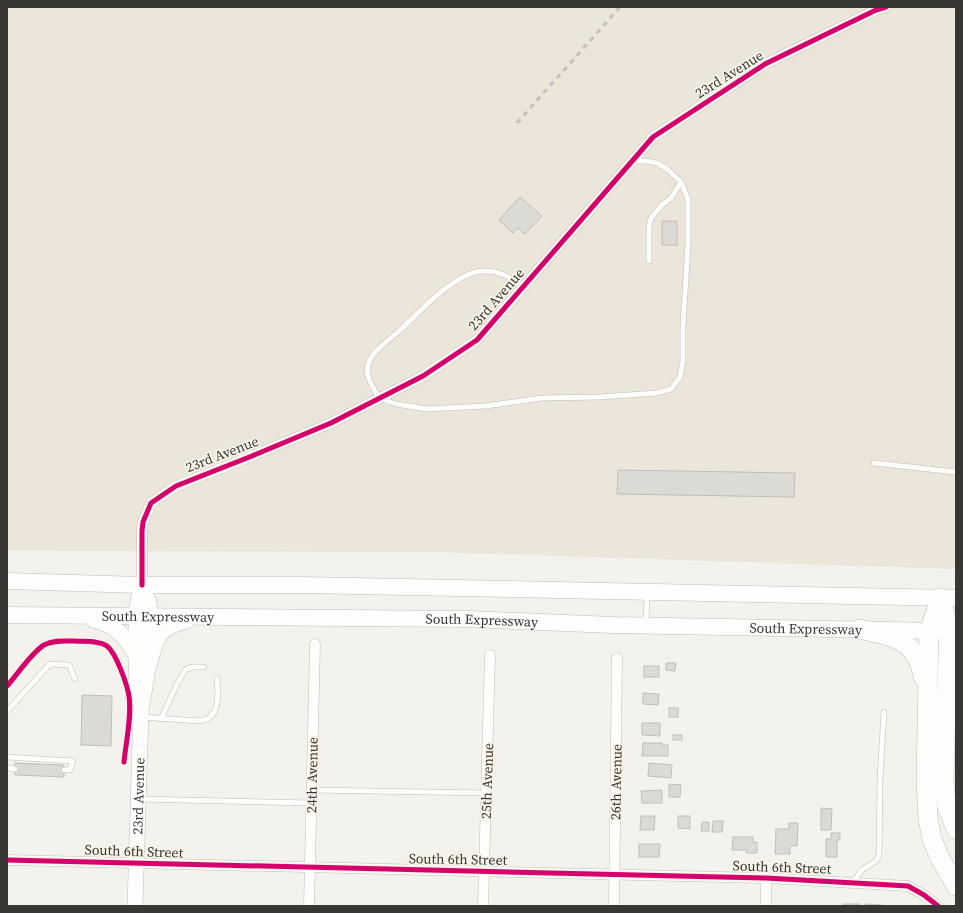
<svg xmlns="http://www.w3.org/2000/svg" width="963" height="913" viewBox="0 0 963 913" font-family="'Source Serif 4',serif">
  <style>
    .built { fill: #ece5d9 }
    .building { fill: #dcdad5; stroke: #bfbeb9 }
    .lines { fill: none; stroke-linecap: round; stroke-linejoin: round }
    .service-casing { stroke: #c0beba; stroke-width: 6 }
    .minor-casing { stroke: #c0beba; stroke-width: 11 }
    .secondary-casing { stroke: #c0beba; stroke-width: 16 }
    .primary-casing { stroke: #c0beba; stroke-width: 17 }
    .motorway-casing { stroke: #c0beba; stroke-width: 20 }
    .service { stroke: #fdfdfc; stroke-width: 5 }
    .minor { stroke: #fdfdfc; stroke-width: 10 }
    .secondary { stroke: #fdfdfc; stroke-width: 15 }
    .primary { stroke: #fdfdfc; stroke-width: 16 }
    .motorway { stroke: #fdfdfc; stroke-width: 19 }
    .rail { stroke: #c2c2c0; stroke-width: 3; stroke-dasharray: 5 5; stroke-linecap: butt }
    .cycleway-casing { stroke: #f8f3e8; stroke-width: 8 }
    .cycleway { stroke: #d6006c; stroke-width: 5 }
    .labels { text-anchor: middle; stroke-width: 3.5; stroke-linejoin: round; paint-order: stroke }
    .street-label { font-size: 14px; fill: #393733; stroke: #f8f3e8 }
  </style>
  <rect width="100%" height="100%" fill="#f4f2ec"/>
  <path class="built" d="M7,7h949v562l-519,-17 -430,-1z"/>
  <g class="building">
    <path d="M520,197l22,19 -17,18 -7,-6 -5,5 -14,-13z"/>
    <rect x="662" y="221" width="15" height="24"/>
    <path d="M618,470l177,3 -1,24 -177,-3z"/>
    <path d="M666,663h10l-1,8 -9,-1z"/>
    <rect x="644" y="666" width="15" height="11"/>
    <path d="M643,693l16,1 -1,11 -15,-1z"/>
    <path d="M82,695l30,1 -1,50 -30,-1z"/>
    <rect x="669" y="708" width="9" height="9"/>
    <path d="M642,723h18v13l-18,-1z"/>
    <rect x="673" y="735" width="9" height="5"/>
    <path d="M643,743h19v2h6v11h-26z"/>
    <path d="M15,763l49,2v12l-49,-2z"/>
    <path d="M649,763l23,2 -1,13 -23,-2z"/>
    <path d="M669,784l12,1 -1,12h-11z"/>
    <path d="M662,790v13h-20l-1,-12z"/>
    <path d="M821,808l11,1 -1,21h-10z"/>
    <path d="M641,816h14l-1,14h-14z"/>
    <path d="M678,816h12v13l-12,-1z"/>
    <path d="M713,821h10l-1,11h-10z"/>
    <path d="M702,822h7v9h-8z"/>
    <path d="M789,823h9l-1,23h-7v8h-15l1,-25h13z"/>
    <path d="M831,833h9v7h-3v17h-11v-18h5z"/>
    <path d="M733,837h20v5h4v11h-11v-3h-14z"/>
    <path d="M639,844h21l-1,13h-20z"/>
    <rect x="843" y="904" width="17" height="2"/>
    <path d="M865,904l17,1v1h-17z"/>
  </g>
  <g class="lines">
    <defs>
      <g id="service">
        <path d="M649,261v-34l2,-9 12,-14 8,-6 10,-16"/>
        <path d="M523,287c-14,-10 -23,-17 -41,-16 -28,2 -63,42 -83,60 -10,9 -27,20 -31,34 -3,12 5,22 11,33l17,6 31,5 58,-3 57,-8 58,-1 57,-4 14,-4 9,-12 3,-16v-34l5,-83v-45l-7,-17 -14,-13 -10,-6 -12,-2h-12"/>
        <path d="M874,463l82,9"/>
        <path d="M646,623l1,-30"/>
        <path d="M7,711l43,-47 19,1 6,14"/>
        <path d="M142,717l58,4c3,-1 7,-2 9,-3 11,-7 9,-28 8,-40"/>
        <path d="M161,719l16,-35 9,-15 7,-2h11"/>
        <path d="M7,757l66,4 -3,9h-6"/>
        <path d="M7,768l8,1"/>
        <path d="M311,790l175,3"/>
        <path d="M140,799l171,4"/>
        <path d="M852,883l10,-13 14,-9 3,-5 1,-77 4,-67"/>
      </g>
      <g id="minor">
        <path d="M142,585v-54l1,-9 8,-19 25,-17 76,-30 79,-33 92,-47 54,-36 176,-203 112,-73 111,-54 10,-3"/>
        <path d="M7,860l759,18 142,8 16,9 14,11"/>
        <path d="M309,906l6,-262"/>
        <path d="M483,906l7,-251"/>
        <path d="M614,906l3,-248"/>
        <path d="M766,906v-28"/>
      </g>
      <g id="secondary">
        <path d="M139,701c-3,-17 -3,-33 -3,-51 0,-23 -1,-42 6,-65"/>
        <path id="s1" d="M135,906l6,-195 7,-43 2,-51 -1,-15 -7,-17"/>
      </g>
      <g id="primary">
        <path d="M7,581l135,4h161l653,13"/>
        <path id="s2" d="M7,615l462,4 144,6 327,6"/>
        <path d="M94,620c21,4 32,17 42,35"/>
        <path d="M148,668c7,-26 8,-41 38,-47"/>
      </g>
      <g id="motorway">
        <path d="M941,598l-12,33 -3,150 2,37 4,21 8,19 16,28"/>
        <path d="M941,598l8,33 -3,76 -2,75 2,21 10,26"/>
        <path d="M859,629c33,7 58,10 64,48"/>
      </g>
    </defs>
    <use href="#service" class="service-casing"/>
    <use href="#minor" class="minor-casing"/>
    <use href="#secondary" class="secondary-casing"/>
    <use href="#primary" class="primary-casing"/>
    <use href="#motorway" class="motorway-casing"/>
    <use href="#service" class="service"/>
    <use href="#minor" class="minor"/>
    <use href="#secondary" class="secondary"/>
    <use href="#primary" class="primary"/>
    <use href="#motorway" class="motorway"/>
    <path class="rail" d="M517,123l103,-116"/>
    <defs>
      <g id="cycleway">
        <path d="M142,585v-54l1,-9 8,-19 25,-17 76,-30 79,-33 92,-47 54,-36 176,-203 112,-73 111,-54 10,-3"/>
        <path d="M7,686c10,-11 25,-34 37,-41 9,-5 20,-4 30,-4 10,1 24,-1 33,5 9,7 20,38 22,50 3,21 -3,45 -5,66"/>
        <path d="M7,860l759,18 142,8 16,9 14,11"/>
      </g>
    </defs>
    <use href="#cycleway" class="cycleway-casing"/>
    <use href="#cycleway" class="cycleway"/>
  </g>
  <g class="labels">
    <g class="street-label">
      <text transform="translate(729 74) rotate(-32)" y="5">23rd Avenue</text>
      <text transform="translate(496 299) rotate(-49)" y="5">23rd Avenue</text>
      <text transform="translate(222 454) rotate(-21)" y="5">23rd Avenue</text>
      <text dy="5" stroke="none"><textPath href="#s2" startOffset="151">South Expressway</textPath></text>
      <text dy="5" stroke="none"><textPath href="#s2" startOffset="475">South Expressway</textPath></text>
      <text dy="5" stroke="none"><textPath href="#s2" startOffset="799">South Expressway</textPath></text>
      <text transform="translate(312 775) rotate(-89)" y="5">24th Avenue</text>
      <text transform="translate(487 781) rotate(-88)" y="5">25th Avenue</text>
      <text transform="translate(616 782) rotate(-89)" y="5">26th Avenue</text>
      <text dy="5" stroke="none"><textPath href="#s1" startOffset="110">23rd Avenue</textPath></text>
      <text transform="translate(134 851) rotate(2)" y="5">South 6th Street</text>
      <text transform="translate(458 859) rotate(1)" y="5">South 6th Street</text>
      <text transform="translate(782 867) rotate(2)" y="5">South 6th Street</text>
    </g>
  </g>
  <rect width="963" height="913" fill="none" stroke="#393733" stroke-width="16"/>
</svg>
